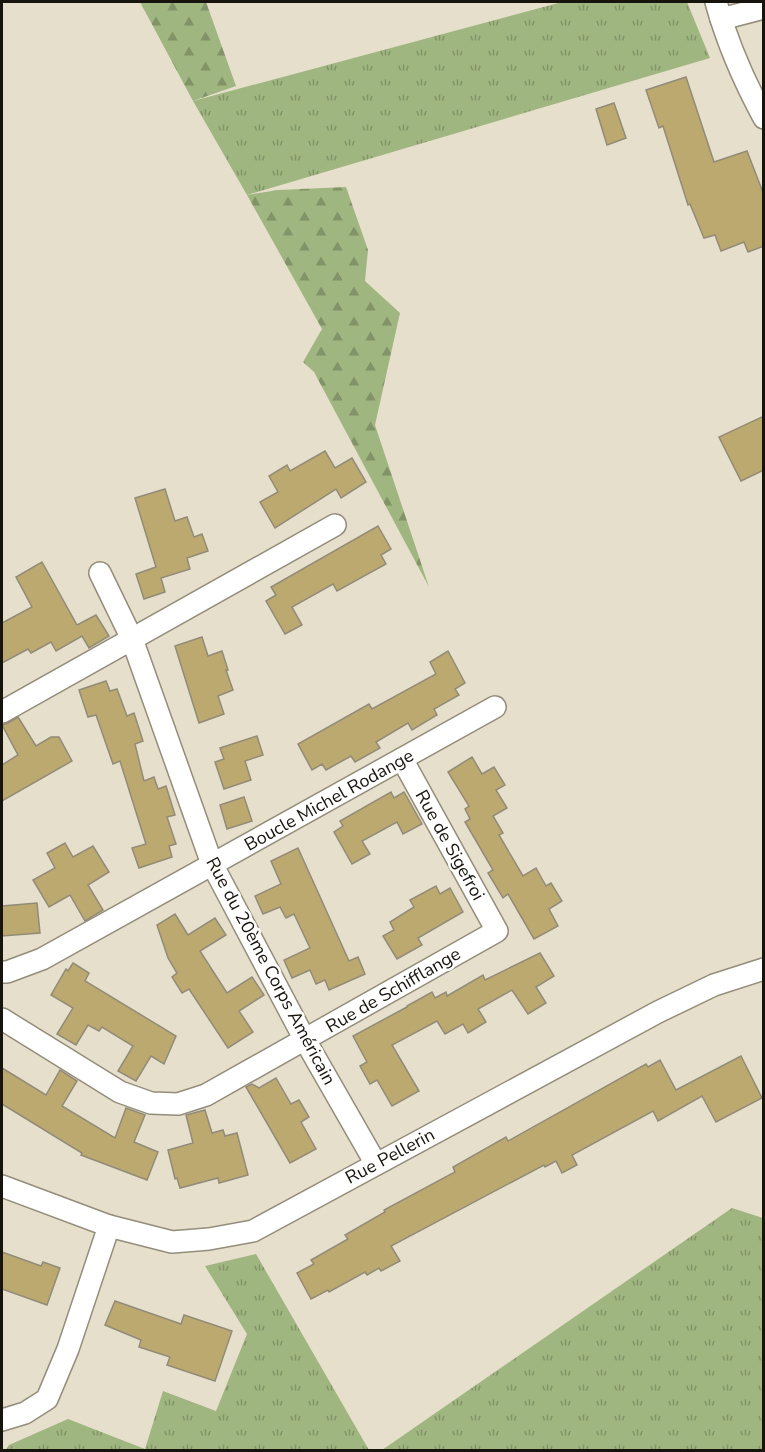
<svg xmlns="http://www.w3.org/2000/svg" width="765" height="1452" viewBox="0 0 765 1452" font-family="'Nunito Sans',sans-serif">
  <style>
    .grass { fill: url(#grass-tufts) }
    .forest { fill: url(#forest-firs) }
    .building { fill: #bca970; stroke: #918b78; stroke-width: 1.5 }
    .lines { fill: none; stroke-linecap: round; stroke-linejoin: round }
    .street-casing { stroke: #948d7b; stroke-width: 24 }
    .street { stroke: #fff; stroke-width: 21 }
    .labels { text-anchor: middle; stroke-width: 5; stroke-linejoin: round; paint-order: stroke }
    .street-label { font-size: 18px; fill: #17140d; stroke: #fff }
  </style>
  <defs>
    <pattern id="grass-tufts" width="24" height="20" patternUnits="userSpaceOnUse" patternTransform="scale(1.5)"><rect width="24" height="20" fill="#a0b680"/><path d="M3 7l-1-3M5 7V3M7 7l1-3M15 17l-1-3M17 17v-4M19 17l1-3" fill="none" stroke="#819367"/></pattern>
    <pattern id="forest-firs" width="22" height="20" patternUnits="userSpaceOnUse" patternTransform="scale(1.5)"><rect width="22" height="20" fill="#a0b680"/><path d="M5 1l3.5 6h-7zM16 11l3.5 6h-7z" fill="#819367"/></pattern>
  </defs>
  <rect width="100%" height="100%" fill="#e6dfcb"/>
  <g class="grass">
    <path d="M562,2h125l23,56 -463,137 -54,-94z"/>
    <path d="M732,1208l31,10v232h-381z"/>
    <path d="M256,1254l113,196h-363l3,-5 59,-26 77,30 18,-58 53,20 31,-77 -42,-68z"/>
  </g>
  <g class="forest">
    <path d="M140,2h66l30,84 -43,15z"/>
    <path d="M346,187l22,63 -3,31 35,32 -25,112 54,162 -115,-215 -11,-10 19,-33 -75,-134 31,-5z"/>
  </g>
  <g class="building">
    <path d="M686,77l28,85 33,-11 17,44v51l-16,6 -4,-10 -23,9 -6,-16 -11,3 -14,-34 -2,1 -25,-79 -4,2 -13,-38z"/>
    <path d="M614,103l12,35 -19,7 -11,-36z"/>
    <path d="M764,416v54l-23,11 -22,-44z"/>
    <path d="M325,451l10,17 17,-10 14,24 -25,16 -5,-9 -61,39 -15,-26 18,-10 -9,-16 18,-11 3,6z"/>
    <path d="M165,489l10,32 12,-4 7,20 8,-3 6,17 -21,7 3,11 -29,9 4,14 -21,7 -8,-25 20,-7 -21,-69z"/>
    <path d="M378,526l13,23 -10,6 5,9 -49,27 -4,-7 -41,23 10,18 -17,9 -19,-33 10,-6 -5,-8z"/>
    <path d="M42,562l35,63 19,-10 13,21 -20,12 -7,-12 -26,15 -5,-9 -20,11 -3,-4 -26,14v-40l30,-16 -16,-30z"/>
    <path d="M202,637l6,19 14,-5 6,19h-2l7,20 -15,6 6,18 -25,9 -24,-77z"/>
    <path d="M448,651l17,32 -10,6 4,6 -25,14 3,6 -25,15 -4,-7 -32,19 4,6 -25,14 -4,-6 -25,14 -4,-6 -10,6 -14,-26 71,-40 3,5 64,-35 -6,-12z"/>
    <path d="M106,681l4,10 7,-2 10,27 7,-3 9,28 -8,3 9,37 10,-4 4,12 8,-3 9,29 -8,2 9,27 -7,2 3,11 -33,11 -7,-20 14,-4 -26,-83 -7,3 -17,-49 -8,2 -9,-27z"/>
    <path d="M18,717l18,29 15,-9h8l13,24 -70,40v-36l16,-10 -16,-30 6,-2z"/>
    <path d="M257,736l6,19 -18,6 6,19 -27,9 -9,-27 9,-3 -4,-11z"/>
    <path d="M472,757l10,17 12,-7 11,18 -9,5 11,18 -14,8 10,17 -4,2 24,41 13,-8 10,18 5,-3 11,18 -13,8 9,17 -24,13 -26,-45 -5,4 -15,-25 5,-3 -28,-48 5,-3 -5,-10 4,-3 -21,-34z"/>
    <path d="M391,792l3,6 10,-6 18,32 -19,10 -6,-12 -35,19 8,13 -18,10 -18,-32 9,-6 -3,-5z"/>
    <path d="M244,797l8,24 -25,8 -7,-24z"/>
    <path d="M65,843l8,14 20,-11 16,26 -21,13 15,25 -18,11 -15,-26 -21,12 -16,-27 22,-12 -8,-15z"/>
    <path d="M298,848l51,113 9,-4 7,17 -36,16 -4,-10 -9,4 -6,-14 -18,8 -8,-18 26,-12 -16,-34 -8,4 -6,-11 -17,7 -8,-18 26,-12 -10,-23z"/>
    <path d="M436,886l4,8 10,-6 13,24 -45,26 4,7 -25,14 -14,-23 11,-6 -4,-8 24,-15 -4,-7z"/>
    <path d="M37,903l3,30 -38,3v-30z"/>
    <path d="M175,914l13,21 27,-17 11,17 -26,16 27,42 25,-16 12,18 -25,16 14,21 -25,16 -39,-59 -7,4 -10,-16 5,-4 -9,-15 -11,-33z"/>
    <path d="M540,953l14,23 -18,11 10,16 -18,11 -16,-24 -34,19 8,13 -18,11 -5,-9 -18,10 -8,-13 -45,24 27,46 -27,15 -15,-26 -7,4 -10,-18 7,-4 -14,-26 54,-29v-1l25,-14 3,6 11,-6 1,4 36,-21 2,5z"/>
    <path d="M73,963l16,10 -4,8 91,55 -12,28 -13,-8 -15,25 -18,-10 15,-25 -31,-19 -3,4 -11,-6 -12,20 -19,-11 16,-26 -22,-13 15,-26 2,2z"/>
    <path d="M741,1056l21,42 -46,24 -14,-26 -44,25 -5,-10 -81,44 5,10 -15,8 -6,-12 -11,6 -1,-2 -153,81 9,15 -19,10 -2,-3 -12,7 -2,-3 -36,20 -1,-2 -17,9 -14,-26 17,-9 -3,-4 37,-21 -3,-4 40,-23 -1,-2 71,-38 -2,-5 53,-30 2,4 138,-77 2,3 12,-7 16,30z"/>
    <path d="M2,1068l44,27 14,-25 17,11 -15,25 53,32 11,-30 19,7 -11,27 24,10 -11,28 -66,-25 1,-2 -80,-49z"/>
    <path d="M276,1078l15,26 8,-4 10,17 -8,5 15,27 -26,14 -44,-76 6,-3 7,4z"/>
    <path d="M205,1110l7,23 11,-3 2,6 12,-3 11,42 -29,8 -1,-5 -38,10 -3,-10 -2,1 -7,-29 25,-7 -7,-28z"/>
    <path d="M2,1252l39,14 2,-4 17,6 -13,37 -45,-16z"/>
    <path d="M115,1301l66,23 3,-9 48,16 -17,50 -48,-16 3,-8 -31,-10 2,-7 -36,-15z"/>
  </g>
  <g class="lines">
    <defs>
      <g id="street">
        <path d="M716,2c11,40 28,79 48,116"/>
        <path d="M721,19l43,-11"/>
        <path d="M100,573l32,66 80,225 93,176 71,124"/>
        <path d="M2,712l333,-187"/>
        <path d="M2,972h5l35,-13 453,-252"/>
        <path d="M2,1019l118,73 31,11 27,1 28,-9 291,-164 -95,-172"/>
        <path d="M2,1186l107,40 63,16 37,-3 44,-8 405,-219 56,-27 50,-16"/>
        <path d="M2,1420l23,-7 22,-14 21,-50 41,-123"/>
      </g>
    </defs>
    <use href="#street" class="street-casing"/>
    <use href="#street" class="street"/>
  </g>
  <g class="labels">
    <g class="street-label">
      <text transform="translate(329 800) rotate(-29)" y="6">Boucle Michel Rodange</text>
      <text transform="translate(450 845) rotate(61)" y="6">Rue de Sigefroi</text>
      <text transform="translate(271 971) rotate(62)" y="6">Rue du 20ème Corps Américain</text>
      <text transform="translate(393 990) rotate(-30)" y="6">Rue de Schifflange</text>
      <text transform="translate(390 1156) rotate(-28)" y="6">Rue Pellerin</text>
    </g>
  </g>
  <rect width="765" height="1452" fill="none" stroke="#17140d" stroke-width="6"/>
</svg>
